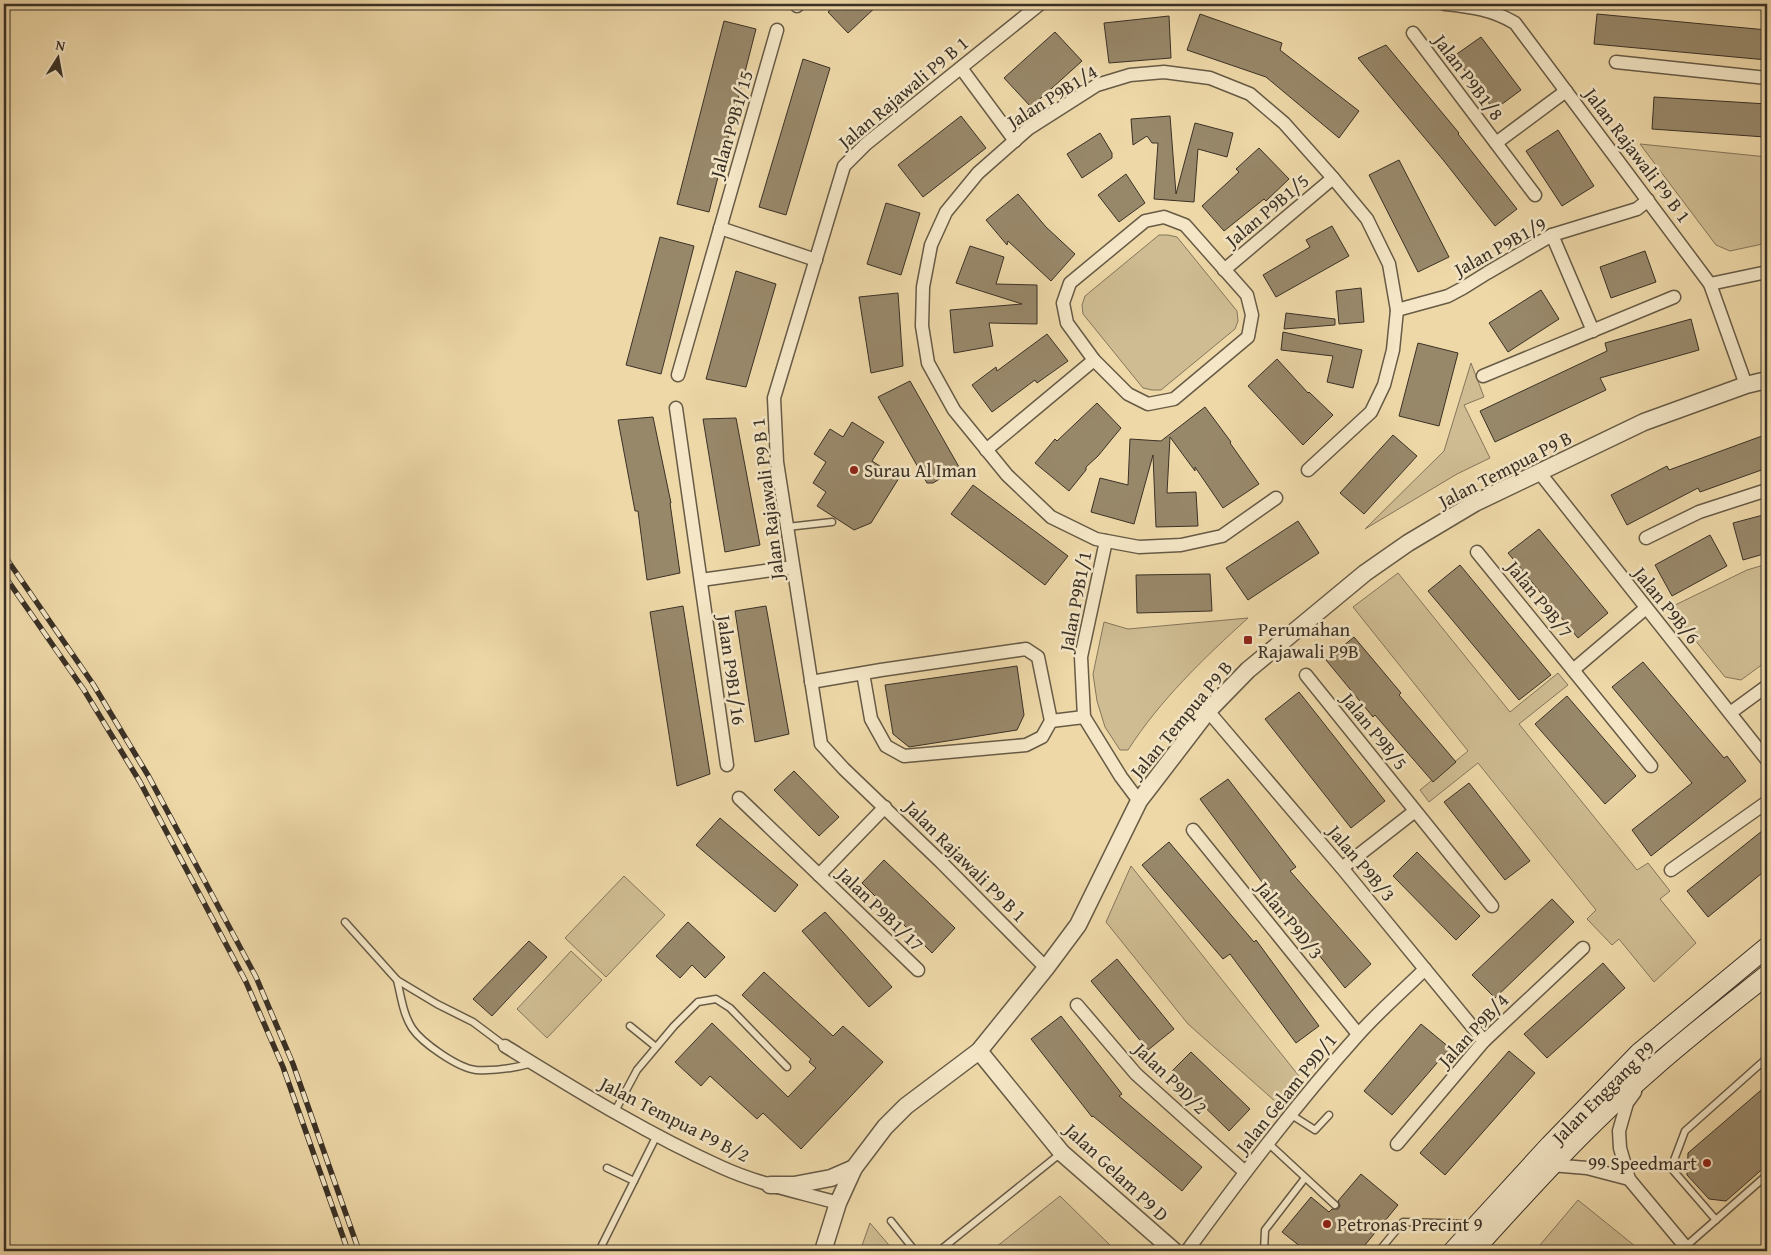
<svg xmlns="http://www.w3.org/2000/svg" width="1771" height="1255" viewBox="0 0 1771 1255" font-family="'Gentium Book Plus',serif">
  <style>
    .green { fill: #cfbc92; stroke: #84765c }
    .building { fill: #98886a; stroke: #3a3126 }
    .lines { fill: none; stroke-linecap: round; stroke-linejoin: round }
    .service-casing { stroke: #675b46; stroke-width: 9 }
    .minor-casing { stroke: #675b46; stroke-width: 15 }
    .tertiary-casing { stroke: #675b46; stroke-width: 19 }
    .secondary-casing { stroke: #3a3126; stroke-width: 21 }
    .service { stroke: #f4e6c6; stroke-width: 6 }
    .minor { stroke: #f4e6c6; stroke-width: 12 }
    .tertiary { stroke: #f4e6c6; stroke-width: 16 }
    .secondary { stroke: #f4e6c6; stroke-width: 19 }
    .rail-casing { stroke: #3a3126; stroke-width: 5.5 }
    .rail { stroke: #f4e6c6; stroke-width: 4; stroke-dasharray: 11; stroke-linecap: butt }
    .poi-dot { fill: #8f2418; stroke: #f4e6c6; stroke-width: 2 }
    .labels { text-anchor: middle; stroke-width: 5; stroke-linejoin: round; paint-order: stroke }
    .street-label { font-size: 19px; fill: #3a3126; stroke: #f4e6c6 }
    .poi-label { font-size: 19px; fill: #3a3126; stroke: #f4e6c6; text-anchor: start }
  </style>
  <rect width="100%" height="100%" fill="#eed8a8"/>
  <filter id="stains"><feTurbulence type="fractalNoise" baseFrequency=".004" numOctaves="4"/><feColorMatrix values="0 0 0 0 .2 0 0 0 0 .09 0 0 0 0 .02 0 0 0 .5 -.17"/></filter>
  <radialGradient id="worn" r=".72"><stop offset=".6" stop-color="#630" stop-opacity="0"/><stop offset="1" stop-color="#630" stop-opacity=".3"/></radialGradient>
  <g class="green">
    <path d="M1640,144l127,13v86l-37,8 -14,-6z"/>
    <path d="M1159,235h9l9,2 60,74 1,10 -3,8 -74,61h-9l-9,-2 -60,-74 -1,-9 3,-9z"/>
    <path d="M1471,363l13,34 -20,8 26,53 -33,16 -92,55 79,-78z"/>
    <path d="M1767,564v97l-26,19 -16,-3 -56,-69 78,-38z"/>
    <path d="M1398,573l112,139 48,-39 10,12 -49,39 118,146 11,-7 22,28 -10,8 36,44 -42,39 -35,-43 -7,6 -25,-26 9,-9 -118,-147 -49,39 -9,-12 48,-39 -115,-144z"/>
    <path d="M1248,618c-44,40 -88,82 -120,132h-8l-15,-23 -8,-26 -4,-27 11,-52 24,7z"/>
    <path d="M1131,866l168,210 -22,27 -89,-79 -82,-102z"/>
    <path d="M624,876l41,39 -59,62 -41,-39z"/>
    <path d="M571,951l31,29 -55,58 -30,-29z"/>
    <path d="M1060,1196l56,55h-125z"/>
    <path d="M1578,1200l63,51h-106z"/>
    <path d="M870,1223l24,28h-34z"/>
  </g>
  <g class="building">
    <path d="M837,4h42l-31,29 -20,-21z"/>
    <path d="M1200,14l82,29 -2,7 79,61 -20,27 -73,-61 -79,-27z"/>
    <path d="M1597,14l170,16v30l-173,-16z"/>
    <path d="M1169,16l2,42 -62,5 -5,-40z"/>
    <path d="M724,21l32,8 -47,183 -32,-8z"/>
    <path d="M1055,32l27,29 -51,46 -27,-29z"/>
    <path d="M1481,37l40,53 -27,20 -40,-54z"/>
    <path d="M1386,45l73,88 -1,1 59,75 -22,17 -51,-65 -86,-103z"/>
    <path d="M803,59l27,9 -44,147 -27,-8z"/>
    <path d="M1654,97l113,7 -2,33 -113,-8z"/>
    <path d="M961,116l25,32 -63,49 -25,-32z"/>
    <path d="M1170,116l6,78 19,-71 38,10 -6,24 -29,-8 -4,53 -40,-3 4,-56h-6l-5,-7 -14,9 -2,-26z"/>
    <path d="M1558,130l36,56 -32,20 -36,-55z"/>
    <path d="M1100,133l12,20v5l-30,20 -15,-24z"/>
    <path d="M1259,148l30,31 -23,22 -2,-2 -40,32 -22,-25 37,-34 -3,-3z"/>
    <path d="M1399,160l50,97 -31,15 -49,-97z"/>
    <path d="M1126,174l19,29 -26,19 -21,-27z"/>
    <path d="M1018,194l28,33 29,27 -24,27 -43,-40 -1,4 -21,-25z"/>
    <path d="M886,203l34,10 -19,62 -34,-11z"/>
    <path d="M1332,226l17,30 -73,41 -13,-22 47,-28 -4,-7z"/>
    <path d="M660,237l34,9 -33,128 -35,-9z"/>
    <path d="M970,246l34,11 -8,27 41,1v39l-48,-1 4,23 -39,7 -4,-43 72,-6 -66,-21z"/>
    <path d="M1645,251l11,31 -45,16 -11,-31z"/>
    <path d="M736,271l40,13 -30,103 -40,-8z"/>
    <path d="M1361,288l3,34 -25,2 -3,-33z"/>
    <path d="M1541,290l18,29 -51,33 -19,-29z"/>
    <path d="M898,293l5,73 -32,7 -12,-76z"/>
    <path d="M1286,313l49,6v6l-51,4z"/>
    <path d="M1691,319l8,31 -99,28 6,12 -111,52 -15,-31 127,-60 -2,-8z"/>
    <path d="M1283,332l79,18 -9,38 -26,-6 6,-26 -52,-6z"/>
    <path d="M1047,334l21,27 -31,22 -2,-3 -43,32 -20,-27 24,-18 1,4z"/>
    <path d="M1418,343l40,10 -19,73 -40,-10z"/>
    <path d="M1277,359l31,34 1,-1 24,23 -30,30 -55,-59z"/>
    <path d="M910,381l49,86 -26,16h-6l-49,-86z"/>
    <path d="M1097,403l24,25 -23,28 -12,11v3l-17,21 -34,-28 20,-24 2,2z"/>
    <path d="M1205,407l26,35 -1,1 29,41 -36,24 -28,-41v4l-25,-34 -3,56 29,-1 2,34 -42,1 -3,-72 -19,69 -43,-12 9,-34 28,7 2,-46 31,2z"/>
    <path d="M653,417l18,86h-1l10,70 -33,7 -9,-69h-3l-17,-91z"/>
    <path d="M736,418l24,127 -35,7 -22,-133z"/>
    <path d="M852,422l32,20 -12,19 27,17 -28,45 -17,7 -37,-24 9,-14 -13,-9 13,-21 -12,-8 16,-25 13,8z"/>
    <path d="M1393,435l24,21 -53,58 -24,-21z"/>
    <path d="M1762,436l5,15v17l-67,24 -2,-4 -71,37 -16,-30 56,-29 2,4z"/>
    <path d="M973,485l95,71 -23,29 -94,-71z"/>
    <path d="M1767,514v39l-24,7 -10,-37z"/>
    <path d="M1298,521l21,32 -71,47 -22,-32z"/>
    <path d="M1539,529l69,84 -30,25 -70,-85z"/>
    <path d="M1710,535l17,31 -55,30 -17,-31z"/>
    <path d="M1460,565l91,110 -32,25 -91,-109z"/>
    <path d="M1210,574l2,37 -75,2 -1,-38z"/>
    <path d="M683,606l27,168 -33,12 -27,-174z"/>
    <path d="M766,606l23,128 -34,8 -20,-131z"/>
    <path d="M1354,637l47,56 -2,2 57,67 -23,20 -58,-67 -2,2 -47,-57z"/>
    <path d="M1643,662l81,96 3,-2 19,25 -95,75 -19,-26 60,-47 -80,-96z"/>
    <path d="M1017,666l7,49 -7,15 -108,17 -16,-13 -8,-49z"/>
    <path d="M1299,692l86,109 -34,27 -86,-109z"/>
    <path d="M1567,696l69,80 -31,28 -70,-80z"/>
    <path d="M794,771l45,46 -20,19 -45,-46z"/>
    <path d="M1228,779l68,88 -6,4 81,93 -26,24 -74,-94 -71,-95z"/>
    <path d="M1469,783l61,78 -25,19 -61,-78z"/>
    <path d="M720,818l78,67 -23,27 -79,-67z"/>
    <path d="M1767,827v42l-59,48 -21,-26z"/>
    <path d="M1169,842l85,100 2,-2 63,86 -23,17 -66,-89 -7,5 -81,-94z"/>
    <path d="M1417,852l63,64 -24,24 -63,-64z"/>
    <path d="M884,860l71,68 -23,25 -70,-70z"/>
    <path d="M1552,899l22,23 -79,76 -23,-23z"/>
    <path d="M825,912l67,75 -23,20 -67,-76z"/>
    <path d="M688,922l37,35 -20,21 -13,-13 -12,13 -24,-22z"/>
    <path d="M529,941l18,16 -55,59 -19,-17z"/>
    <path d="M1117,959l57,70 -26,21 -57,-69z"/>
    <path d="M1603,963l22,25 -78,70 -23,-24z"/>
    <path d="M764,972l69,64 10,-10 40,36 -82,87 -38,-36 -6,6 -47,-43 -9,10 -26,-24 37,-39 76,74 28,-29 -7,-6 2,-3 -69,-64z"/>
    <path d="M1061,1016l61,78 -3,2 83,71 -20,24 -89,-75 -1,1 -61,-78z"/>
    <path d="M1421,1024l29,24 -58,67 -28,-24z"/>
    <path d="M1509,1051l26,22 -90,102 -25,-22z"/>
    <path d="M1191,1052l59,57 -21,22 -59,-58z"/>
    <path d="M1767,1085v80l-41,36 -17,-2 -22,-24 1,-22z"/>
    <path d="M1361,1174l37,31 -38,46h-54l-24,-19 29,-35 18,15 3,-3h6l2,-3 -2,-5z"/>
  </g>
  <g class="lines">
    <defs>
      <g id="service">
        <path d="M787,527l45,-5"/>
        <path d="M345,922l52,58 40,24 36,18 32,24"/>
        <path d="M397,980c4,16 6,34 15,48 10,15 46,40 64,42 19,1 39,-2 57,-7"/>
        <path d="M630,1026l26,21"/>
        <path d="M614,1113l23,-43 37,-44 24,-24 18,-3 14,9 57,59"/>
        <path d="M1290,1114l25,16 14,-15"/>
        <path d="M1268,1143l67,62"/>
        <path d="M607,1168l27,13"/>
        <path d="M1716,1220l-45,-52 14,-37 82,-73"/>
        <path d="M891,1221l24,30"/>
        <path d="M1685,1247l82,-72"/>
        <path d="M599,1251l58,-116"/>
        <path d="M939,1251l122,-98"/>
        <path d="M1264,1251l1,-21 40,-52"/>
        <path d="M1379,1251l24,-29 71,2"/>
      </g>
      <g id="minor">
        <path d="M1040,4l-174,140 -22,22 -70,232 3,64 44,282 23,25 96,92 106,107"/>
        <path d="M1445,4c27,3 46,5 70,19l195,261 36,101"/>
        <path d="M797,6l2,-2"/>
        <path d="M1413,33l122,162"/>
        <path d="M1616,62l151,16"/>
        <path d="M961,68l54,73"/>
        <path d="M1496,143l70,-52"/>
        <path d="M1164,217l21,8 62,70 5,20 -4,22 -74,62 -26,5 -20,-10 -34,-34 -27,-37 -4,-20 7,-20 75,-62z"/>
        <path d="M720,228l96,32"/>
        <path d="M1552,235l41,96"/>
        <path d="M1224,270l109,-92"/>
        <path d="M1710,284l57,-12"/>
        <path d="M1397,310l51,-14 15,-8 24,-15 65,-38 85,-26 11,-9"/>
        <path d="M678,375l99,-345"/>
        <path d="M1483,376l191,-79"/>
        <path d="M676,408l51,357"/>
        <path d="M986,450l108,-90"/>
        <path d="M1539,472l228,288"/>
        <path d="M1276,498l-54,38 -41,9 -42,2 -43,-8 -45,-22 -44,-42 -53,-65 -26,-47 -6,-37 1,-39 8,-42 15,-33 32,-39 50,-44 69,-44 33,-10 34,-3 46,6 40,16 34,29 49,55 34,41 22,45 8,46 -4,40 -9,35 -13,27 -63,58"/>
        <path d="M1646,538l53,-26 68,-22"/>
        <path d="M1106,541l-25,116 3,60 37,60 18,24"/>
        <path d="M1477,552l174,214"/>
        <path d="M701,580l92,-13"/>
        <path d="M1573,670l73,-62"/>
        <path d="M1306,675l186,231"/>
        <path d="M811,682l70,-12 145,-21 12,8 13,64 -9,16 -16,8 -122,11 -18,-10 -15,-27 -8,-46"/>
        <path d="M1208,711l134,157 142,173"/>
        <path d="M1730,713l37,-27"/>
        <path d="M1051,721l33,-4"/>
        <path d="M739,798l179,172"/>
        <path d="M1193,830l165,204"/>
        <path d="M1342,868l73,-57"/>
        <path d="M1671,870l96,-68"/>
        <path d="M819,875l66,-68"/>
        <path d="M1077,1005l59,69 109,98"/>
        <path d="M505,1046c70,43 140,87 216,121 37,17 78,25 117,36"/>
        <path d="M1635,1092l-8,11 -8,28 1,17 9,31 60,72"/>
        <path d="M1397,1144l87,-103 99,-93"/>
        <path d="M1551,1165l36,3 42,11"/>
        <path d="M1187,1251c54,-74 109,-147 170,-215 21,-24 46,-45 68,-67"/>
      </g>
      <g id="tertiary">
        <path d="M979,1051l83,102 112,98"/>
        <path d="M770,1185h24l37,-7 23,-10"/>
        <path d="M823,1251l15,-48 16,-35 31,-41 21,-21 73,-55 67,-83 32,-43 61,-124 69,-90 40,-41 117,-97 43,-30 67,-40 169,-81 102,-37 21,-5"/>
      </g>
      <g id="secondary">
        <path d="M1453,1251l97,-106 89,-92 128,-106"/>
        <path d="M1473,1251c57,-63 114,-126 179,-182 37,-33 76,-63 115,-94"/>
      </g>
    </defs>
    <use href="#service" class="service-casing"/>
    <use href="#minor" class="minor-casing"/>
    <use href="#tertiary" class="tertiary-casing"/>
    <use href="#secondary" class="secondary-casing"/>
    <use href="#service" class="service"/>
    <use href="#minor" class="minor"/>
    <use href="#tertiary" class="tertiary"/>
    <use href="#secondary" class="secondary"/>
    <defs>
      <g id="rail">
        <path d="M4,555l89,129 56,93 107,200 37,87 66,187"/>
        <path d="M4,575l80,115 56,92 106,200 37,85 65,184"/>
      </g>
    </defs>
    <use href="#rail" class="rail-casing"/>
    <use href="#rail" class="rail"/>
  </g>
  <g class="poi-dot">
    <circle cx="854" cy="470" r="5"/>
    <rect x="1243" y="635" width="10" height="10" rx="2.5"/>
    <circle cx="1707" cy="1163" r="5"/>
    <circle cx="1327" cy="1224" r="5"/>
  </g>
  <g class="labels">
    <g class="street-label">
      <text transform="translate(1469 77) rotate(53)" y="7">Jalan P9B1/8</text>
      <text transform="translate(903 92) rotate(-40)" y="7">Jalan Rajawali P9 B 1</text>
      <text transform="translate(1052 96) rotate(-32)" y="7">Jalan P9B1/4</text>
      <text transform="translate(731 124) rotate(-74)" y="7">Jalan P9B1/15</text>
      <text transform="translate(1638 155) rotate(53)" y="7">Jalan Rajawali P9 B 1</text>
      <text transform="translate(1267 210) rotate(-40)" y="7">Jalan P9B1/5</text>
      <text transform="translate(1500 246) rotate(-29)" y="7">Jalan P9B1/9</text>
      <text transform="translate(1505 469) rotate(-27)" y="7">Jalan Tempua P9 B</text>
      <text transform="translate(767 499) rotate(-97)" y="7">Jalan Rajawali P9 B 1</text>
      <text transform="translate(1540 599) rotate(51)" y="7">Jalan P9B/7</text>
      <text transform="translate(1075 601) rotate(-79)" y="7">Jalan P9B1/1</text>
      <text transform="translate(1667 605) rotate(51)" y="7">Jalan P9B/6</text>
      <text transform="translate(732 670) rotate(82)" y="7">Jalan P9B1/16</text>
      <text transform="translate(1181 719) rotate(-50)" y="7">Jalan Tempua P9 B</text>
      <text transform="translate(1375 731) rotate(51)" y="7">Jalan P9B/5</text>
      <text transform="translate(966 861) rotate(45)" y="7">Jalan Rajawali P9 B 1</text>
      <text transform="translate(1362 863) rotate(50)" y="7">Jalan P9B/3</text>
      <text transform="translate(881 909) rotate(44)" y="7">Jalan P9B1/17</text>
      <text transform="translate(1290 920) rotate(51)" y="7">Jalan P9D/3</text>
      <text transform="translate(1473 1030) rotate(-47)" y="7">Jalan P9B/4</text>
      <text transform="translate(1171 1078) rotate(44)" y="7">Jalan P9D/2</text>
      <text transform="translate(1603 1092) rotate(-45)" y="7">Jalan Enggang P9</text>
      <text transform="translate(1286 1093) rotate(-51)" y="7">Jalan Gelam P9D/1</text>
      <text transform="translate(675 1119) rotate(27)" y="7">Jalan Tempua P9 B/2</text>
      <text transform="translate(1117 1172) rotate(43)" y="7">Jalan Gelam P9 D</text>
    </g>
    <g class="poi-label">
      <text x="864" y="477">Surau Al Iman</text>
      <text x="1258" y="636">Perumahan<tspan x="1258" dy="22">Rajawali P9B</tspan></text>
      <text x="1697" y="1170" text-anchor="end">99 Speedmart</text>
      <text x="1337" y="1231">Petronas Precint 9</text>
    </g>
  </g>
  <rect width="1771" height="1255" fill="none" stroke="#eed8a8" stroke-width="20"/>
  <rect x="5" y="5" width="1761" height="1245" fill="none" stroke="#3a3126" stroke-width="2.5"/>
  <rect x="10" y="10" width="1751" height="1235" fill="none" stroke="#3a3126"/>
  <g transform="translate(58 58) rotate(11)" stroke="#f4e6c6" stroke-width="4" paint-order="stroke">
  <path d="M0-4L9 19L0 12L-9 19Z" fill="#3a3126"/>
  <text y="-8" font-size="14" font-weight="bold" text-anchor="middle" fill="#3a3126">N</text>
  </g>
  <rect width="100%" height="100%" filter="url(#stains)"/>
  <rect width="100%" height="100%" fill="url(#worn)"/>
</svg>
